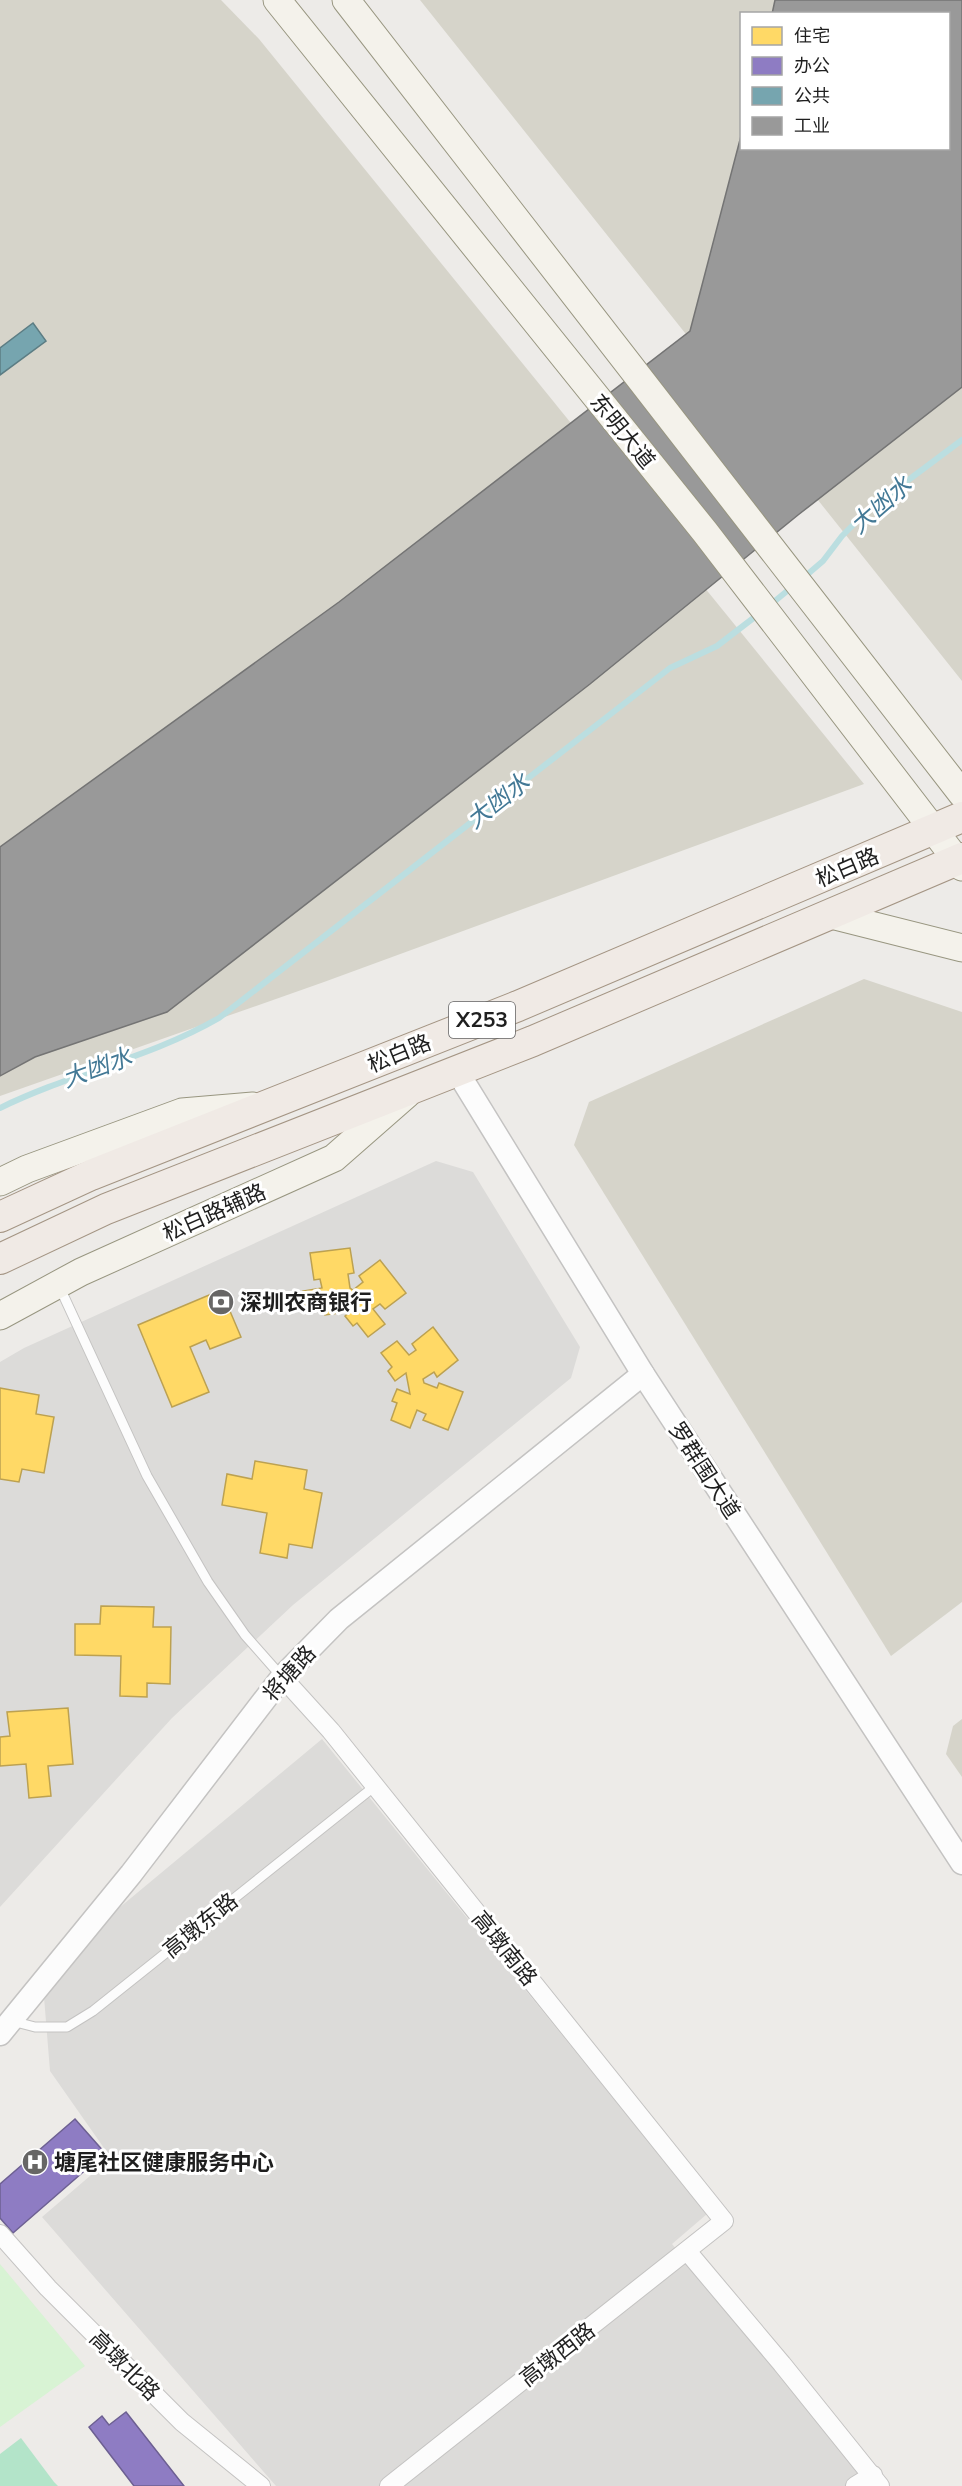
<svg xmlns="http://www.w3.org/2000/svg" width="962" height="2486" viewBox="0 0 962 2486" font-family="Mulish,'Noto Sans SC',sans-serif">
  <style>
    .residential { fill: #dcdbd9 }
    .construction { fill: #d6d4ca; fill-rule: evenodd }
    .park { fill: #d8f3d4 }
    .pitch { fill: #b3e4c9 }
    .homes { fill: #ffd966; stroke: #bca151; stroke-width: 1.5 }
    .offices { fill: #8e7cc3; stroke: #6d6092; stroke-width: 1.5 }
    .public { fill: #76a5af; stroke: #5c7d84; stroke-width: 1.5 }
    .industry { fill: #999; stroke: #747474; stroke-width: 1.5 }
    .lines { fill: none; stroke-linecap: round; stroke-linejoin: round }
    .stream { stroke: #bbdee0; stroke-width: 6 }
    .service-casing { stroke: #c4c3c2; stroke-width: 11 }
    .minor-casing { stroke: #c4c3c2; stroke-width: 20 }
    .tertiary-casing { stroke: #c4c3c2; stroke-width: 25 }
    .secondary-casing { stroke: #989680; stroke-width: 29 }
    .primary-casing { stroke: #a49584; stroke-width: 32 }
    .service { stroke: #fcfcfc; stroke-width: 9 }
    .minor { stroke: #fcfcfc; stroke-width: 18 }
    .tertiary { stroke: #fcfcfc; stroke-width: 22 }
    .secondary { stroke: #f4f2eb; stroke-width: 27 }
    .primary { stroke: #f0eae5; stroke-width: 30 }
    .labels { text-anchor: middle; stroke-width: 6; stroke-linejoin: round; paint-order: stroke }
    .shield { fill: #fff; stroke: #626262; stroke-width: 1.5 }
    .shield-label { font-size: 21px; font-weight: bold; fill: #1f1f1f }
    .street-label { font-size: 22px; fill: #1f1f1f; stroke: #fff }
    .poi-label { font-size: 22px; font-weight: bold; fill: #1f1f1f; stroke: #fff; text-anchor: start }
    .water-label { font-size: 24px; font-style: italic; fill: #437996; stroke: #fff }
  </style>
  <rect width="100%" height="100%" fill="#edebe8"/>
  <g class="residential">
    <path d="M436,1161l37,11 107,175 -9,31 -278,227 -121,113 -172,189v-545l24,-14z"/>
    <path d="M322,1739l385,475 -35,30 200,242h-596l-234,-269 69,-59 -61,-87 -8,-99z"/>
  </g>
  <g class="construction">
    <path d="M0,0h221l38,39 605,745 -540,198 -324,114z"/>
    <path d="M420,0h542v681zM742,14h206v134h-206z"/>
    <path d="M864,979l98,33v590l-71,54 -317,-511 15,-43z"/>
    <path d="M962,1719v58l-16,-23 7,-28z"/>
  </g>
  <path class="park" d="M0,2264l85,102 -85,61z"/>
  <path class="pitch" d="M21,2438l33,44 4,4h-58v-32z"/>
  <g class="homes">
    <path d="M350,1248l4,25 -6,1 2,14 3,2 10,-8 -4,-6 21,-16 26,33 -21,16 -5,-5 -7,5 12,15 -17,13 -11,-14 -4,3 -8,-10 10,-8 -19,-9 2,14 -13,2 -1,-6 -18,2 -3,-20 19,-3 -2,-9 -6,1 -4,-27z"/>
    <path d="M221,1290l20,47 -31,12 -4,-9 -16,7 19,45 -37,15 -34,-82z"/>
    <path d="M433,1327l25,33 -21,17 -3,-5 -11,7 1,4 13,5 2,-5 24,9 -15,38 -25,-10 3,-6 -9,-4 -7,18 -19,-8 6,-17 -5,-2 5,-12 13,5 -4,-21 -11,8 -7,-10 4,-4 -11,-14 16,-12 12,14 7,-5 -4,-6z"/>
    <path d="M0,1388l39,7 -3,19 18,3 -10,56 -22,-4 -3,13 -19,-3z"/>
    <path d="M255,1461l52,9 -3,19 18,4 -10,55 -23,-4 -2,14 -27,-5 7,-40 -45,-8 5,-31 25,5z"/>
    <path d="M101,1606l53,1 -1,20h18l-1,57 -23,-1v14l-27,-1 1,-40 -46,-1v-31h25z"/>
    <path d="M68,1708l5,56 -25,2 3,30 -22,2 -3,-34 -26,2v-29l10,-1 -3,-24z"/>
  </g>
  <g class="offices">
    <path d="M75,2119l30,34 -92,80 -13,-15v-34z"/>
    <path d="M126,2412l58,74h-50l-45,-59 13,-11 7,9z"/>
  </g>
  <path class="public" d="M33,323l13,18 -46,34v-27z"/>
  <path class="industry" d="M775,0h187v387l-164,128 -208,169 -423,328 -132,45 -35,19v-229l339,-245 351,-271 52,-199v16h206v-134h-176z"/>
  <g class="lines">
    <g class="stream">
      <path d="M802,579l21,-18 19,-25 25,-25 95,-71"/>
      <path d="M770,605l22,-18"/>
      <path d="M0,1108c71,-35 150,-50 219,-90l451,-350 47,-22 43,-33"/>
    </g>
    <defs>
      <g id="service">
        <path d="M60,1288l87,188 61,106 37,53 37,42"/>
        <path d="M12,2021l23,6h32l26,-16 282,-225"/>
      </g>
      <g id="minor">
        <path d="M282,1677l49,54 393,490 -335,265"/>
        <path d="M0,2234l48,54 134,134 79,64"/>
        <path d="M687,2251l95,113 98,122"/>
        <path d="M855,2486l18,-11"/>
      </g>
      <g id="tertiary">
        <path d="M457,1071l186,303 319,489"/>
        <path d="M0,2034l131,-160 151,-197 57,-58 304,-245"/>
      </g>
      <g id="secondary">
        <path d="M277,0l428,532 257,335"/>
        <path d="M346,0l616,794"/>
        <path d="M831,915l131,33"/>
        <path d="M0,1182l27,-13 155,-57 71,-6"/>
        <path d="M0,1316l81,-44 253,-114 73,-64"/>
      </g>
      <g id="primary">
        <path d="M0,1217l91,-42 427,-169 444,-189"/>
        <path d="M0,1259l106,-50 427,-168 429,-183"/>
      </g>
    </defs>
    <use href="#service" class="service-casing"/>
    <use href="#minor" class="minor-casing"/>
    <use href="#tertiary" class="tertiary-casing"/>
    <use href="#secondary" class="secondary-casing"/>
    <use href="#primary" class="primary-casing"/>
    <use href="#service" class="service"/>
    <use href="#minor" class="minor"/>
    <use href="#tertiary" class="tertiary"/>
    <use href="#secondary" class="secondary"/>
    <use href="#primary" class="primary"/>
  </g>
  <defs>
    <symbol id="bank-disc" viewBox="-11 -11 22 22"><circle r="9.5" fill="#676665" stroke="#fff"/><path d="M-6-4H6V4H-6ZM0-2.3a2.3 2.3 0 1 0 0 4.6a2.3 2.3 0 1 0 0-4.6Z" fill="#fff"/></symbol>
    <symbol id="hospital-disc" viewBox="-11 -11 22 22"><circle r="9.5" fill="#676665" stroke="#fff"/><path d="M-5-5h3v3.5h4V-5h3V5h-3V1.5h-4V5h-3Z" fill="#fff"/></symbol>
  </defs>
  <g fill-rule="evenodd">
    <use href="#bank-disc" x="206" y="1287" width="30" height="30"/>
    <use href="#hospital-disc" x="20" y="2147" width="30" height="30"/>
  </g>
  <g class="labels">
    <rect class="shield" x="449" y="1002" width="66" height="36" rx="4.5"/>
    <g class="shield-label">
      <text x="482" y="1027">X253</text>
    </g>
    <g class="street-label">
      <text transform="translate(623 431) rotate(51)" y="8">东明大道</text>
      <text transform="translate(847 867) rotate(-23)" y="8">松白路</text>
      <text transform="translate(399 1053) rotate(-22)" y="8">松白路</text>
      <text transform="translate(214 1212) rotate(-24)" y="8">松白路辅路</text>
      <text transform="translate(705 1470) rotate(57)" y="8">罗群围大道</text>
      <text transform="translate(289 1673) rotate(-48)" y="8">将塘路</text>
      <text transform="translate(200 1925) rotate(-39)" y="8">高墩东路</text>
      <text transform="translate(505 1948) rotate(51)" y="8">高墩南路</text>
      <text transform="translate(557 2354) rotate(-38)" y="8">高墩西路</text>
      <text transform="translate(125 2365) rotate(45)" y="8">高墩北路</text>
    </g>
    <g class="poi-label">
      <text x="240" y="1310">深圳农商银行</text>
      <text x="54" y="2170">塘尾社区健康服务中心</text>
    </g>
    <g class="water-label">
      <text transform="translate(881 505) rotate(-41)" y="8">大凼水</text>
      <text transform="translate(498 801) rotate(-38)" y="8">大凼水</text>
      <text transform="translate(97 1068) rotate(-20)" y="8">大凼水</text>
    </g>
  </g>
  <rect x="740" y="12" width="210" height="138" fill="#ffffff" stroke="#a5a5a5" stroke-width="1.5"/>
  <rect x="752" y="27" width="30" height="18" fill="#ffd966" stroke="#a5a5a5" stroke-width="1.5"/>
  <text x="794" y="42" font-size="18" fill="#1f1f1f">住宅</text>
  <rect x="752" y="57" width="30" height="18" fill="#8e7cc3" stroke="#a5a5a5" stroke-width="1.5"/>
  <text x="794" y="72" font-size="18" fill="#1f1f1f">办公</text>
  <rect x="752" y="87" width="30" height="18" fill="#76a5af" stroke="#a5a5a5" stroke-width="1.5"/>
  <text x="794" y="102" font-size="18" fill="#1f1f1f">公共</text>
  <rect x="752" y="117" width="30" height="18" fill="#999999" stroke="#a5a5a5" stroke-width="1.5"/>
  <text x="794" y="132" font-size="18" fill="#1f1f1f">工业</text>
</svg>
